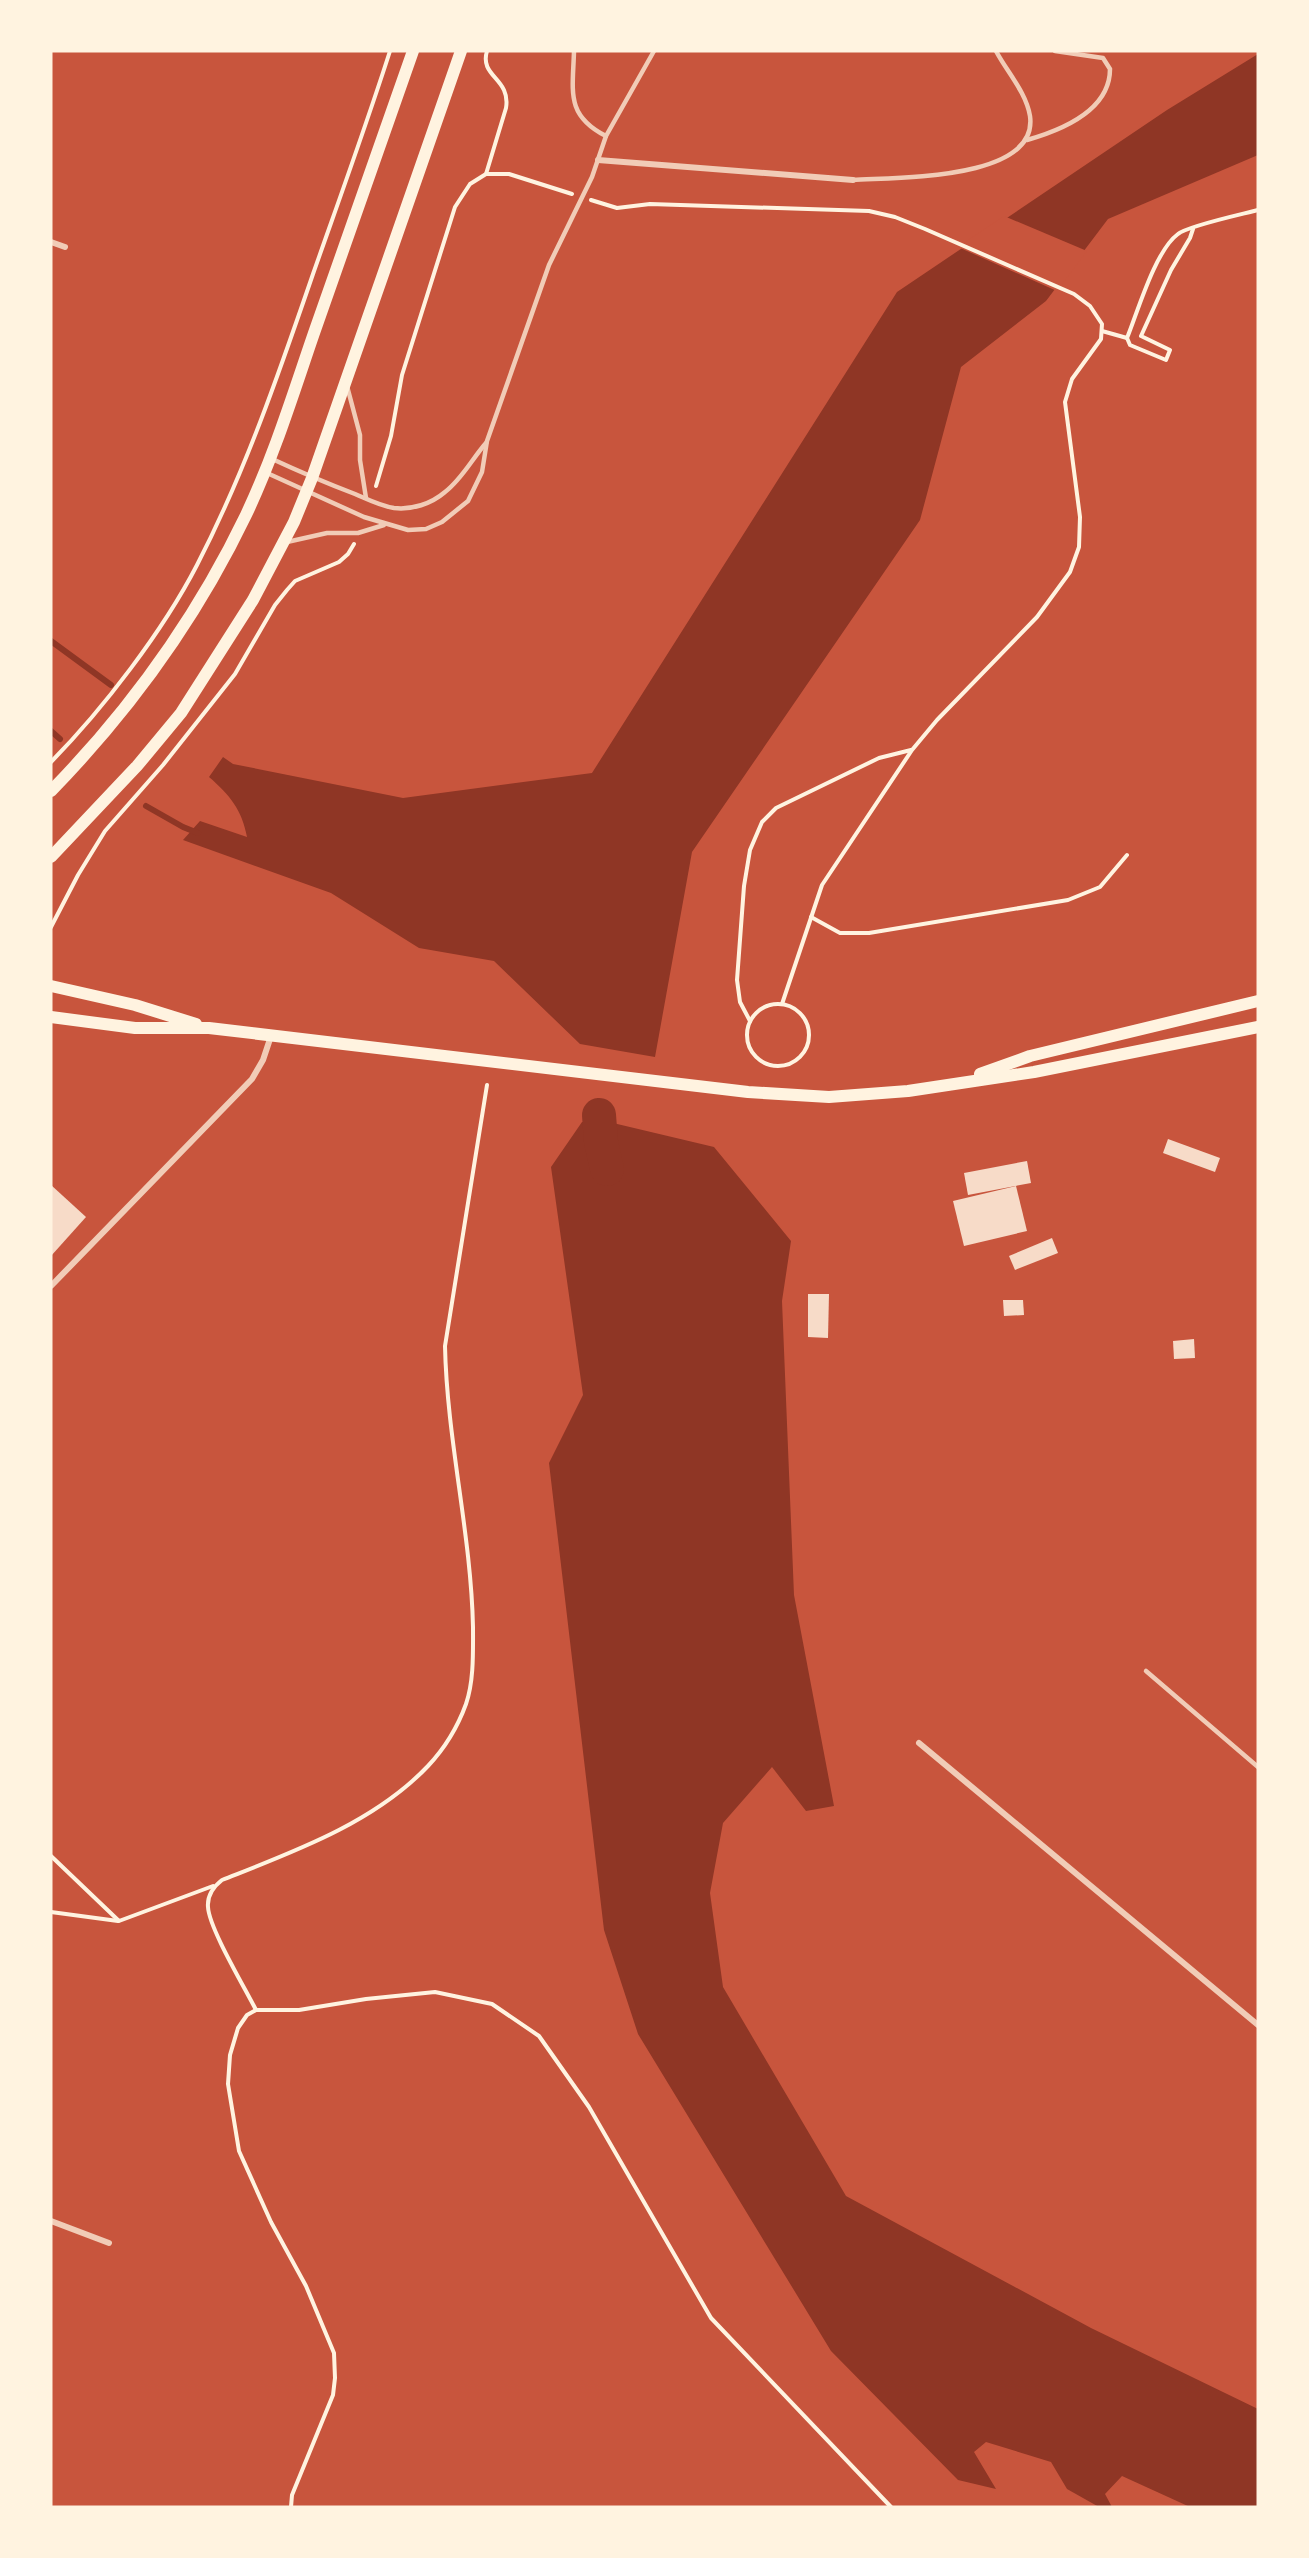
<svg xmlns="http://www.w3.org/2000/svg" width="1309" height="2558" viewBox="0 0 1309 2558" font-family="'Open Sans',sans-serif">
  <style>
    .water { fill: #8f3625 }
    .pier { fill: #c8553d }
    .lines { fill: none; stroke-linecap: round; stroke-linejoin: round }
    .stream { stroke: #8f3625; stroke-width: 6 }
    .river { stroke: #8f3625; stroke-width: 34 }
    .building { fill: #f7dbc8 }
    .path { stroke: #fff3e0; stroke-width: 4 }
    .service { stroke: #f1ccb7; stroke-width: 4.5 }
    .minor { stroke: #f1ccb7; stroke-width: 6 }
    .secondary { stroke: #fff3e0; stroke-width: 12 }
  </style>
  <rect width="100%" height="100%" fill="#c8553d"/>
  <g class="water">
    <path d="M1258,54v101l-150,64 -62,82 -85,66 -41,153 -228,332 -37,205 -75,-13 -86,-83 -75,-13 -88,-55 -148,-53 17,-19 47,16c-5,-27 -17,-42 -38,-60l14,-20 10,7 170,34 189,-25 305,-481 270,-182z"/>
    <path d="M582,1122l31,1 101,24 77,94 -9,60 12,294 40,211 -28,5 -34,-44 -49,56 -13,70 13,94 123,209 245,132 167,81v98h-68l-68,-31 -17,18 7,13h-13l-32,-18 -16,-27 -65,-20 -12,10 22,37 -38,-9 -127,-129 -193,-317 -34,-104 -55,-467 34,-68 -32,-228z"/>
  </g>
  <path class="pier" d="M1004,216l83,35 -30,40 -99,-44z"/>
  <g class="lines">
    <g class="stream">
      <path d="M51,641l60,44"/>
      <path d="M51,731l9,8"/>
      <path d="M146,806l37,21 15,6"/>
    </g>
    <path class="river" d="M599,1115l2,27 6,27"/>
  </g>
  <g class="building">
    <path d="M1168,1139l52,19 -5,14 -52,-19z"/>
    <path d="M1027,1161l4,22 -63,12 -4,-22z"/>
    <path d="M51,1185l35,32 -35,39z"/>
    <path d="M1016,1186l11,45 -63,15 -11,-45z"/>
    <path d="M1052,1238l6,15 -43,17 -6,-14z"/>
    <path d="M808,1294h21l-1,44 -20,-1z"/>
    <path d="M1003,1300h20l1,15 -20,1z"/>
    <path d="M1194,1339l1,19 -21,1 -1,-18z"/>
  </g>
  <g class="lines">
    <g class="path">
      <path d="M486,174h23l63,20"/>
      <path d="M591,200l26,8 33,-4 219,7 26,6 30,12 149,65 16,12 12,18 -1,15 -29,40 -7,23 15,115 -1,30 -9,25 -33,45 -100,103 -25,30 -90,135 -40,119"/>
      <path d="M1102,331l25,7c11,-27 28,-87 51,-104 9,-8 65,-20 80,-24"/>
      <path d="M1127,338l3,7 36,15 4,-10 -29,-14 30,-66 19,-32 3,-9"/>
      <path d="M376,486l15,-50 11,-61 53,-168 15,-23 16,-10 20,-66c5,-30 -27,-31 -19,-57"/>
      <path d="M51,762c52,-53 112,-131 146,-197 48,-93 82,-192 116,-291 26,-74 53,-148 77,-223"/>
      <path d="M811,917l29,16h29l199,-33 32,-13 27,-32"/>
      <path d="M51,927l27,-52 27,-44 58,-66 72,-91 40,-69 12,-15 8,-9 44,-19 9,-8 6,-10"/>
      <circle cx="778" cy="1035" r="31"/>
      <path d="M750,1021l-10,-19 -3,-22 7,-94 6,-36 12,-28 14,-14 103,-50 32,-8"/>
      <path d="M51,1856l68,65 94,-35"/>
      <path d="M51,1912l67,9"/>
      <path d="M256,2010c-11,-22 -47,-82 -48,-103 -1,-12 5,-20 14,-27 71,-28 152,-57 206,-114 16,-17 30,-40 38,-62 8,-23 7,-52 7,-77 -2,-94 -26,-186 -28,-281l42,-261"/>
      <path d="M291,2507l1,-12 41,-100 2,-17 -1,-25 -28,-67 -35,-64 -32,-71 -11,-67 2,-29 8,-27 9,-13 9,-5h43l67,-11 69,-7 57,12 47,32 50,71 122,211 180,189"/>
    </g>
    <g class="service">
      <path d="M574,51c-1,40 -9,64 32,85"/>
      <path d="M1027,140c35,-10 83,-30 83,-71l-7,-11 -48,-7"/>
      <path d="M853,180c42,-3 186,1 177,-64 -4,-24 -23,-44 -34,-65"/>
      <path d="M347,386l13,49v25l6,38"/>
      <path d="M270,458c28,13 56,25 85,36 12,5 25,12 39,14 18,2 37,-4 51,-16 17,-13 27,-33 41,-49"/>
      <path d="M267,473l97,44 44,13 18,-1 16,-7 26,-21 14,-29 5,-31 62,-176 43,-88 14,-41 48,-85"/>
      <path d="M287,542l40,-9h31l26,-8"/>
      <path d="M1146,1671l112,96"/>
    </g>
    <g class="minor">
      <path d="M598,160l255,20"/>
      <path d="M51,242l14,5"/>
      <path d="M51,1286l201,-207 11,-19 8,-24"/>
      <path d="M919,1743l339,282"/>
      <path d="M51,2221l58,22"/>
    </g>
    <g class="secondary">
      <path d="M51,791c79,-81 146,-174 195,-276 28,-59 47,-121 68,-182 33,-94 66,-188 99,-282"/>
      <path d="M51,857l86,-91 44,-53 72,-113 41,-78 18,-44 149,-427"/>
      <path d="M51,986l84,19 61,19"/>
      <path d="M51,1017l84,11h74l539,64 81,5 79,-6 126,-19 224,-45"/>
      <path d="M980,1074l50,-18 228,-55"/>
    </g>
  </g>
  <rect width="1309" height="2558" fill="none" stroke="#fff3e0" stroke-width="105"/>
</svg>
